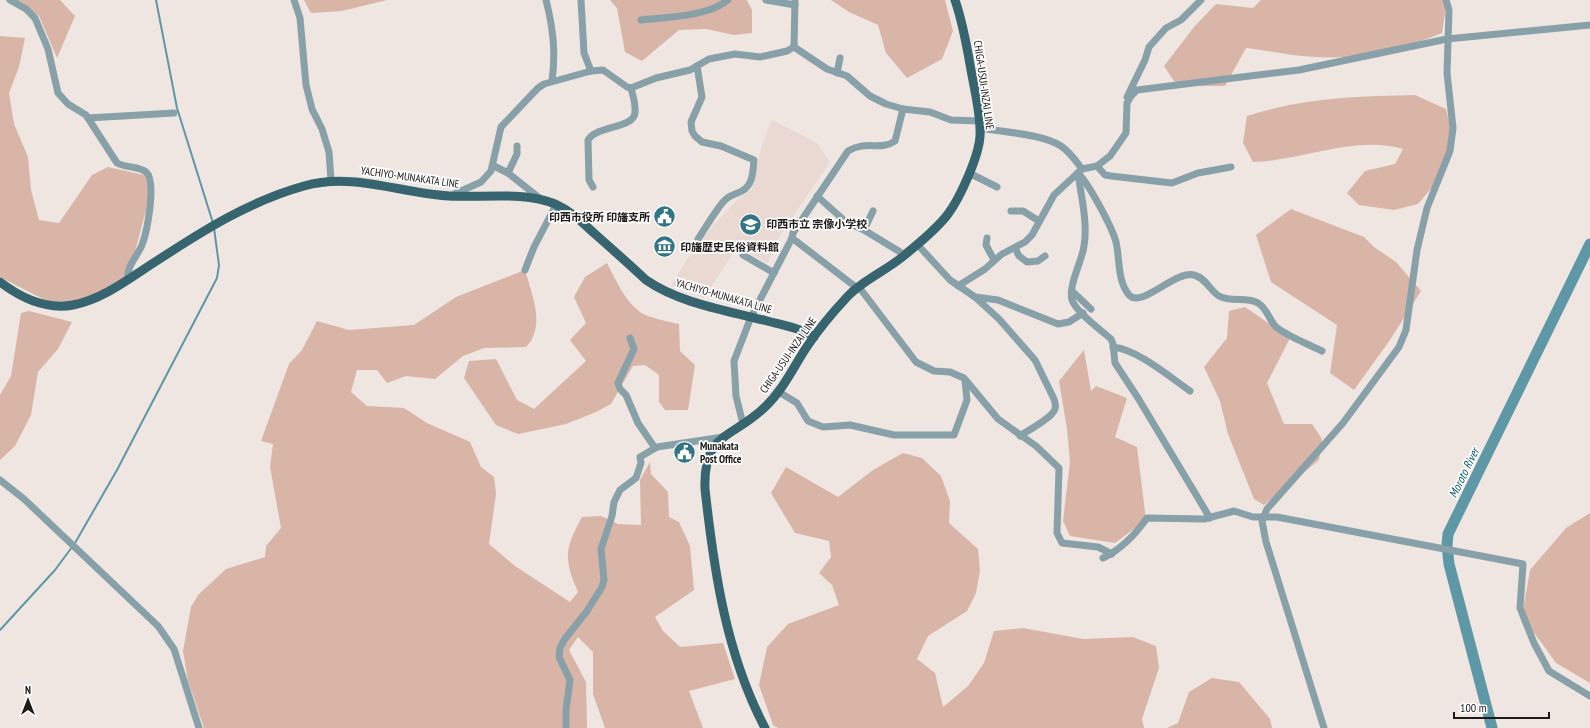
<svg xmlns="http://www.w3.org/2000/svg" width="1590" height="728" viewBox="0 0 1590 728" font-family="'PT Sans Narrow','Noto Sans JP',sans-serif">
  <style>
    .built { fill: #ead9d2 }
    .green { fill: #d9b5a7 }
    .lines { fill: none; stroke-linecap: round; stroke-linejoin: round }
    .stream { stroke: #5e97a5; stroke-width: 2 }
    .river { stroke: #5e97a5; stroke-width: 11 }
    .minor { stroke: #88a0a7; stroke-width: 7 }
    .major { stroke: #366570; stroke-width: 9 }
    .labels { text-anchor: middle; stroke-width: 3.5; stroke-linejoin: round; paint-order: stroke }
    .street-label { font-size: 11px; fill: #1d1a18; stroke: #fff }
    .poi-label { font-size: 11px; font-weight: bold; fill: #1d1a18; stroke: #fff; text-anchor: start }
    .water-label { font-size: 12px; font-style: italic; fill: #005767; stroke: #fff }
  </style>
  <rect width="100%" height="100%" fill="#efe6e2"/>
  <path class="built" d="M772,120l45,23 13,19 -53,78 -9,23 -31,-16 -33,51 -33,-13 27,-43 40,-43 14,-10 10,-44z"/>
  <g class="green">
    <path d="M16,0h44l15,16 -18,42 -18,-42z"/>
    <path d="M304,0h83l-45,11 -31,2z"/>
    <path d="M610,0h137l5,10v23l-18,2 -28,-6 -27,1 -37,31 -17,-9 -8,-44z"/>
    <path d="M831,0h114l8,31 -11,28 -35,19 -21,-25 -8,-28 -29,-13z"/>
    <path d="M1261,0h186l-5,33c-39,16 -83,27 -126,24 -23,-1 -47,-6 -70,-9l-21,38h-36l-15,-5 -10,-15 30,-39 22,-23 37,4z"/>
    <path d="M0,36l25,2 -6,29 -10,26 5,31 14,33 3,33 8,30 20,3 33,-48 16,-8 36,8 8,13 -19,71 -9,20 -42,23h-33l-49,-25z"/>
    <path d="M1415,95l31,14 6,24 -11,44 -23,27 -24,6 -35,-5 -12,-12 18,-22 30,-7 8,-15c-49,-14 -101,12 -150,13l-10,-19 4,-27c55,-18 111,-20 168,-21z"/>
    <path d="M1291,209l73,28 10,10 22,15 25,29 -31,49 -36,50 -24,-17 7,-48 -66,-43 -15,-47z"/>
    <path d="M607,263c9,17 17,37 33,49 11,7 27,9 39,12l1,27 15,14 -7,45h-23l-6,-8v-27l-14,-10 -12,1 -22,38 -15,8 -30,12 -48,10 -22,-9 -32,-47 5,-17 27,-2 21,41 17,9 52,-48 -16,-21 16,-17 -12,-26 11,-20z"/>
    <path d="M525,270c7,25 21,56 1,77l-42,1 -21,8 -28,23 -29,-3 -19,7 -10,-13h-20l-6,22 16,14 37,2 23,15 43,19 11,25 13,10 2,17 -7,50 26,22 55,36 8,-10c-15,-34 -13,-44 4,-75l19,-1 17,8 23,1 -1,-45 10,-18 1,12 17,18 1,25 10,5 11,24 4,44 -39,27 8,14 17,16 43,-4 12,36 -46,12 14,37h-98l-12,-34v-42l-15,-15 -9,13 17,32 1,46h-383l-16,-47 -5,-30 8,-44 7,-12 28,-26 39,-12 1,-11 15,-18 -11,-61 3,-23 -12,-3 28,-77 13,-14 15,-29 32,9 65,-5 42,-28z"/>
    <path d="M1245,307l45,31 -23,45 17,41h28l10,15 -3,21 -55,45 -10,-6 -26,-65 -8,-33 -16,-34 23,-29 2,-27z"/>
    <path d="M29,311l43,11 -14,27 -20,23 -7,43 -16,31 -15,14v-65l11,-19 10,-63z"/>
    <path d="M1084,350l7,41 5,-5 31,12 -12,39 22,10 9,73 -31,23 -45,-7 -7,-15 7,-59 -3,-33 -8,-48z"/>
    <path d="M903,453l19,5 19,18 9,25 -1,22 29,26 2,22 -4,22 -9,18 -39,25 -11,23 18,14 8,34 25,-21 16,-23 10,-32 29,-3 60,11 50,-2 23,9 3,22 -17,51 2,9h-366l-5,-3 -14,-40 8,-38 21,-23 51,-19 -7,-20 -13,-12 12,-16 -2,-16 -34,-8 -24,-40 15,-26 52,30 35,-27z"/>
    <path d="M1590,513v170l-34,-20 -34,-47 8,-46 36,-42z"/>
    <path d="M1212,678l27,4 31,37 2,9h-105l11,-5 11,-31z"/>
  </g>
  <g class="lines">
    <g class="stream">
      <path d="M156,0l21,108 36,115"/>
      <path d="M0,630l55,-60 20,-27 42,-73 100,-192 2,-13 -5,-37"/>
    </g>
    <path class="river" d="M1492,728l-43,-164 -2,-19 1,-11 142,-290"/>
    <g class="minor">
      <path d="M10,0l16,9 9,9 13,31 10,44 10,11 18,11 31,48c9,5 22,3 29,9 11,9 1,60 -4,73 -4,10 -16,22 -14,34"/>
      <path d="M294,0l6,18 6,67 6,24 10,20 7,23 2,28"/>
      <path d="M546,0c7,28 10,52 6,81"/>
      <path d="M581,0l3,53 7,18"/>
      <path d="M766,0l29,5"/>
      <path d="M641,20c25,-3 66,-3 87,-20"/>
      <path d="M794,47l33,22 20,7 23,20 16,8 17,5 27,3 21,8 29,1"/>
      <path d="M794,47l1,-47"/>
      <path d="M697,66l5,31 -11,25 1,9 3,5 7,6 19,4 33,14c-1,11 -1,25 -12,31 -9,5 -11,2 -19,11 -9,11 -17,25 -25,37"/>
      <path d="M837,73l3,-15"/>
      <path d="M1127,97l18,-37 4,-13 17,-19 15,-8 20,-20"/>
      <path d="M88,118l86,-5"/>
      <path d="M980,128c23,4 62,6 81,18 9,6 15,15 21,23"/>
      <path d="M494,166l14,7 34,27"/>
      <path d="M1097,166l8,9 6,1 61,7 26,-10 33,-6"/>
      <path d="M508,173l9,-19v-8"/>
      <path d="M969,173l28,14"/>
      <path d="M1078,173c3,23 10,50 6,73 -2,15 -16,40 -12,54 4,12 29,30 39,39l2,5 2,19 23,35 72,120"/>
      <path d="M1078,173c11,11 34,54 38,69 4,17 1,38 13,53 12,14 46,-25 65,-20 12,3 16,16 25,21 12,7 28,0 39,7 9,5 11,17 18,24 13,10 32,17 46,24"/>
      <path d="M593,187l-4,-7 -1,-40c9,-15 45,-11 47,-27 1,-8 -2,-18 -4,-25"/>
      <path d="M452,195l29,-13 10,-11 10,-44 37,-39 6,-4 47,-13 12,-1 24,17 4,1 25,-10 34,-8 19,-11 26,-5 25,3 27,-6 7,-4"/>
      <path d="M817,196l29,26 18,8 41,25"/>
      <path d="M1011,211h12l16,10"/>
      <path d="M864,230l9,-19"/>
      <path d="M792,238l65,50"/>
      <path d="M987,238l-1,7 8,15"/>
      <path d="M917,244l33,36 25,17 24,22 36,41 19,39c1,4 3,8 0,12 -5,9 -26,19 -34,25"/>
      <path d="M1015,248l4,8 8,6 11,-1 7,-5"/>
      <path d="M743,255l31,18"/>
      <path d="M525,270l9,-23 22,-42"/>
      <path d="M958,286l27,-17 17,-15 23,-12 7,-7 22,-40 28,-26 15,-3 13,-10 16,-23 1,-30 4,-7 6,-6 162,-20 148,-31 143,-14"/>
      <path d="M859,287l57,75 18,9 16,1 14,6 34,41 38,27 23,22 -2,65 5,10 36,4 14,7"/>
      <path d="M1072,291l19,18"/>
      <path d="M975,297l23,3 60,24 11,-2 14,-9"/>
      <path d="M630,338l4,11 -16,34 2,6 6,6 12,28 17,25"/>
      <path d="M1113,347c24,2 58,31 77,44"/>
      <path d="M779,392l18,11 11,18 15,6 27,-2 44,10h60l13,-35 -2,-19"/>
      <path d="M743,424l-7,-28 -2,-35 17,-44 41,-79 1,-5 55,-82c18,-11 33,0 47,-10l8,-32"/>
      <path d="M0,480l24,19 134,127 16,23 25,79"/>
      <path d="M1103,558c19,-9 32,-23 44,-40l57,1 30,-8 19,6h24l246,47 -3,44 14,35 15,28 41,25"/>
      <path d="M566,728v-18l4,-30 -11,-23 1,-9 4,-8 23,-29 15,-24 2,-7 -3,-31 11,-33 2,-14 6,-12 16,-12 5,-15 -1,-6 17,-10 66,-10"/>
      <path d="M1324,728l-58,-186 -4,-21 5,-12 76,-86 56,-76 7,-17 11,-80 10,-42 23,-57 3,-23 -6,-55 2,-63 -3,-10"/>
    </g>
    <g class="major">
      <path d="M0,282c21,16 46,28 73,23 31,-6 58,-28 85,-45 46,-30 92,-59 146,-74 48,-14 96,7 145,10 33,2 75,-5 106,8 16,7 28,19 40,30 17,15 34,30 51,46 35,24 80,30 121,41 16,4 33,7 47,16"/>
      <path d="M765,728c-39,-74 -51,-157 -60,-239 -2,-57 27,-50 60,-82 18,-17 28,-39 41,-59 12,-18 27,-36 42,-52 16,-17 40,-26 58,-42 14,-12 31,-25 42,-40 12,-16 31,-58 32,-78 1,-21 -5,-44 -9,-66 -4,-23 -8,-47 -16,-70"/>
    </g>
  </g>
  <defs>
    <symbol id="civic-disc" viewBox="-11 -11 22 22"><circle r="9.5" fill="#327686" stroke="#fff"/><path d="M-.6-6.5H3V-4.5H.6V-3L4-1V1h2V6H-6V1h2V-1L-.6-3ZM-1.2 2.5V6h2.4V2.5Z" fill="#fff"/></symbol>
    <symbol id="school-disc" viewBox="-11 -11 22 22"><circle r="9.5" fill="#327686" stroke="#fff"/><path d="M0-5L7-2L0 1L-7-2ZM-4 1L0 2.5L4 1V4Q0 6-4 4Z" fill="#fff"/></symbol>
    <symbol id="museum-disc" viewBox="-11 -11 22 22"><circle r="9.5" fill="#327686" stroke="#fff"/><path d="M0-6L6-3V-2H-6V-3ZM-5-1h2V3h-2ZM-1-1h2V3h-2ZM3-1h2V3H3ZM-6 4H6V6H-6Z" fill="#fff"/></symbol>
  </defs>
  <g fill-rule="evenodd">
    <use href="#civic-disc" x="652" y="204" width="25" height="25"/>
    <use href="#school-disc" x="738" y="212" width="25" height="25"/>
    <use href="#museum-disc" x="652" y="234" width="25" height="25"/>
    <use href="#civic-disc" x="672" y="440" width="25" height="25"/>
  </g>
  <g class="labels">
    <g class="street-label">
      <text transform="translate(984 85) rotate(82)" y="4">CHIGA-USUI-INZAI LINE</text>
      <text transform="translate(410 177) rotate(8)" y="4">YACHIYO-MUNAKATA LINE</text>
      <text transform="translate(724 296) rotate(16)" y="4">YACHIYO-MUNAKATA LINE</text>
      <text transform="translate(788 355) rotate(-55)" y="4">CHIGA-USUI-INZAI LINE</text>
    </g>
    <g class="poi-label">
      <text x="650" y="221" text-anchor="end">印西市役所 印旛支所</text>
      <text x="766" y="228">印西市立 宗像小学校</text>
      <text x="680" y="251">印旛歴史民俗資料館</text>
      <text x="700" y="450">Munakata<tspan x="700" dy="13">Post Office</tspan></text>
    </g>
    <g class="water-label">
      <text transform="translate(1464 473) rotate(-64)" y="4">Moroto River</text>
    </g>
  </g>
  <g transform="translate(28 700)" stroke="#ffffff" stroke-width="3" paint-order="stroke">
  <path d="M0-3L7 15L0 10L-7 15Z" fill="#1d1a18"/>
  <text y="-6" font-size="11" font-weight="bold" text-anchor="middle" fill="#1d1a18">N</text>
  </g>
  <path d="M1454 712v6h95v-6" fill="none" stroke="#1d1a18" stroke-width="2"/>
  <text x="1460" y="712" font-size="12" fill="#1d1a18" stroke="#ffffff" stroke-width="3" paint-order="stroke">100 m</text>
</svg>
